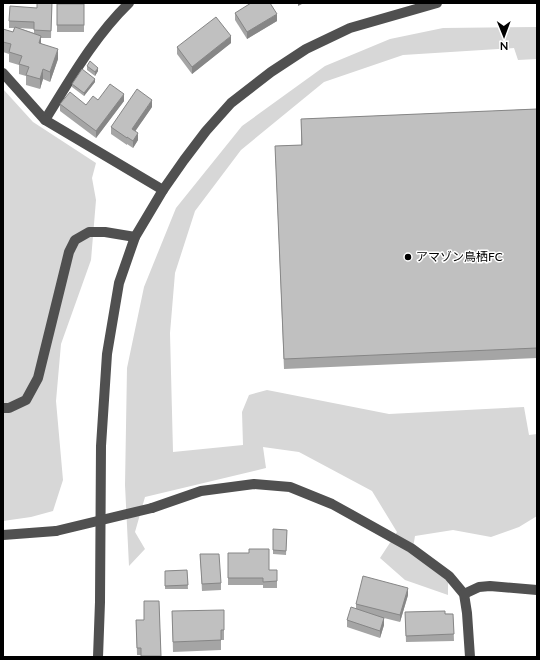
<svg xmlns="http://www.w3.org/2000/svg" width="540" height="660" viewBox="0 0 540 660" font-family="Lato,'Noto Sans JP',sans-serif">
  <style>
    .green { fill: #d7d7d7 }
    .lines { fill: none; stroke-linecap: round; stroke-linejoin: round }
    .minor { stroke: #505050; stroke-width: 10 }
    .minor-bridge { stroke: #505050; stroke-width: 10 }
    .wall { fill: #a5a5a5; fill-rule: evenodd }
    .shaded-wall { fill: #868686 }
    .building { fill: #c0c0c0; stroke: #868686 }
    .poi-dot { fill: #000; stroke: #fff; stroke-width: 1.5 }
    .labels { text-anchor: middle; stroke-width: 3; stroke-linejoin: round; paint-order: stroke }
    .poi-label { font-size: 12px; fill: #000; stroke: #fff; text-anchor: start }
  </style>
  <rect width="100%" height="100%" fill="#fff"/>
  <g class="green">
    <path d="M537,27v32l-19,1 -4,-12 -111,7 -79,27 -83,68 -46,61 -20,62 -5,60 3,119 70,-7 -1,-33 7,-17 18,-5 122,24 135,-7 5,28 8,-1v82l-18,11 -28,10 -38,-7 -38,6 -3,18 36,27v14l-43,-15 -25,-22 17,-26 -25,-41 -73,-39 -36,-5 3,21 -121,29 -10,35 10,17 -16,17 -4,-81 2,-117 17,-81 32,-79 66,-82 83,-60 65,-27 53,-11z"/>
    <path d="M3,89l30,33 63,41 -4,15 4,22 -5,60 -30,84 -5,57 7,79 -10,31 -22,6 -28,4z"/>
  </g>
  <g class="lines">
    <g class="minor">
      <path d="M3,73l42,47c25,-40 49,-83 84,-117"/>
      <path d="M45,120l118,70"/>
      <path d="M3,408h6l17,-8 12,-22 31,-126 6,-12 14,-8h16l30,5"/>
      <path d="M152,508l49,-17 53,-7 36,3 42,17 79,44 38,28 15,18 3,19 3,44"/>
      <path d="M3,535l53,-4"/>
      <path d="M464,594l15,-7 11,-1 47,4"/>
      <path d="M98,657l2,-55 1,-156 6,-92 12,-71 16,-46 28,-47 21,-30 22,-29 25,-28 40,-31 35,-23 44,-21 87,-25"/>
    </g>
    <path class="minor-bridge" d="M56,531l96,-23"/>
  </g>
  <g class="wall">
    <path d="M52,3l-1,35h-10v5l17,16 -8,23 -7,-3 -3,10 -14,-4v-9l-7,-2v-9l-10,-3v-8l-6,-2v-23l10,3 1,-4h-5v-7l28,-13zM19,28l15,1v4z"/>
    <rect x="57" y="4" width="27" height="28"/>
    <path d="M235,13l42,8 -30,18 -12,-19z"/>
    <path d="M231,43l-39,31 -15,-20v-7z"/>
    <path d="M87,66l11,5 -3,5 -8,-6z"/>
    <path d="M95,82l-11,14 -12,-9v-3z"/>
    <path d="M98,100l26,1 -28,37 -36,-27v-7l26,1z"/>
    <path d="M152,107l-17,24 3,9 -5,8 -6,-4v1l-16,-11v-7z"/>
    <path d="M537,109v249l-253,11 -9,-223 26,-1v-26z"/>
    <path d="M273,529l14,1 -1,25 -13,-1z"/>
    <path d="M228,553h21l20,17h8v18h-14v-3h-35z"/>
    <path d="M200,554l21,29v7l-19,1z"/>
    <path d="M187,570l1,19h-23v-18z"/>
    <path d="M408,595l-8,27 -16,-4v7l-4,13 -33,-11v-7l9,-11v-5z"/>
    <path d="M159,601l2,56h-20v-2h-4l-1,-35h8z"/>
    <path d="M172,611l52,19v10h-3v10l-48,2z"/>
    <path d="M405,612l48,2 1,27 -48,1z"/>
  </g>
  <g class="shaded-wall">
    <path d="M298,3h6l-6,3z"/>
    <path d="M277,14v7l-30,18v-7z"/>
    <path d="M41,36v10l-2,-3z"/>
    <path d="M231,36v7l-39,31v-7z"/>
    <path d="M58,49v10l-8,23v-10z"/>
    <path d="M98,68v3l-3,5v-4z"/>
    <path d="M43,69v10l-3,10v-10z"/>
    <path d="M95,79v3l-11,14v-3z"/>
    <path d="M124,94v7l-28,37v-7z"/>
    <path d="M152,100v7l-20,29v-7z"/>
    <path d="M138,133v7l-5,8v-7z"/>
    <path d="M408,588v7l-8,27v-7z"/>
    <path d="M384,618v7l-4,13v-7z"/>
  </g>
  <g class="building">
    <path d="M37,3h15l-1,28 -17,-1v-8l-25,-1 1,-15 27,2z"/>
    <path d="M251,3h19l7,11 -30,18 -12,-19z"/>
    <rect x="57" y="4" width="27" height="21"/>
    <path d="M216,17l15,19 -39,31 -15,-20z"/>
    <path d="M15,27l26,9 -2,7 19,6 -8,23 -7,-3 -3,10 -14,-4 3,-8 -10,-3 3,-8 -13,-4 2,-8 -8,-2v-13l10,3z"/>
    <path d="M90,61l8,7 -3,4 -8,-6z"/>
    <path d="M82,69l13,10 -11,14 -12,-9z"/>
    <path d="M110,84l14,10 -28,37 -36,-27 10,-12 16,13 7,-9 5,4z"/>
    <path d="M137,89l15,11 -20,29 6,4 -5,8 -6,-4v1l-16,-11z"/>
    <path d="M537,109v239l-253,11 -9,-213 27,-1 -1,-26z"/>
    <path d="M273,529l14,1 -1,21 -13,-1z"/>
    <path d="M249,549h20v21h8v11l-14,1v-4h-35v-25h21z"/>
    <path d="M200,554h19l2,29 -19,1z"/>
    <path d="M187,570l1,15 -23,1v-15z"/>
    <path d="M363,576l45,12 -8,27 -44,-11z"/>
    <path d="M144,601h15l2,55h-20v-8h-4l-1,-28h8z"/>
    <path d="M351,607l33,11 -4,13 -33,-11z"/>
    <path d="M224,610v20h-3v10l-48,2 -1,-31z"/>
    <path d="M445,611v3h8l1,20 -48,2 -1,-24z"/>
  </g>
  <circle class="poi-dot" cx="408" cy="257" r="4"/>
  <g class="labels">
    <g class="poi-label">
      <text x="416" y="261">アマゾン鳥栖FC</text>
    </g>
  </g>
  <rect width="540" height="660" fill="none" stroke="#000000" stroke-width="8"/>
  <g transform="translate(504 36) rotate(179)" stroke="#ffffff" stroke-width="3" paint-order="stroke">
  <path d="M0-3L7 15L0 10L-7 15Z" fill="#000000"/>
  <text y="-6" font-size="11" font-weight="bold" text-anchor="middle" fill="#000000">N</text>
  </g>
</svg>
